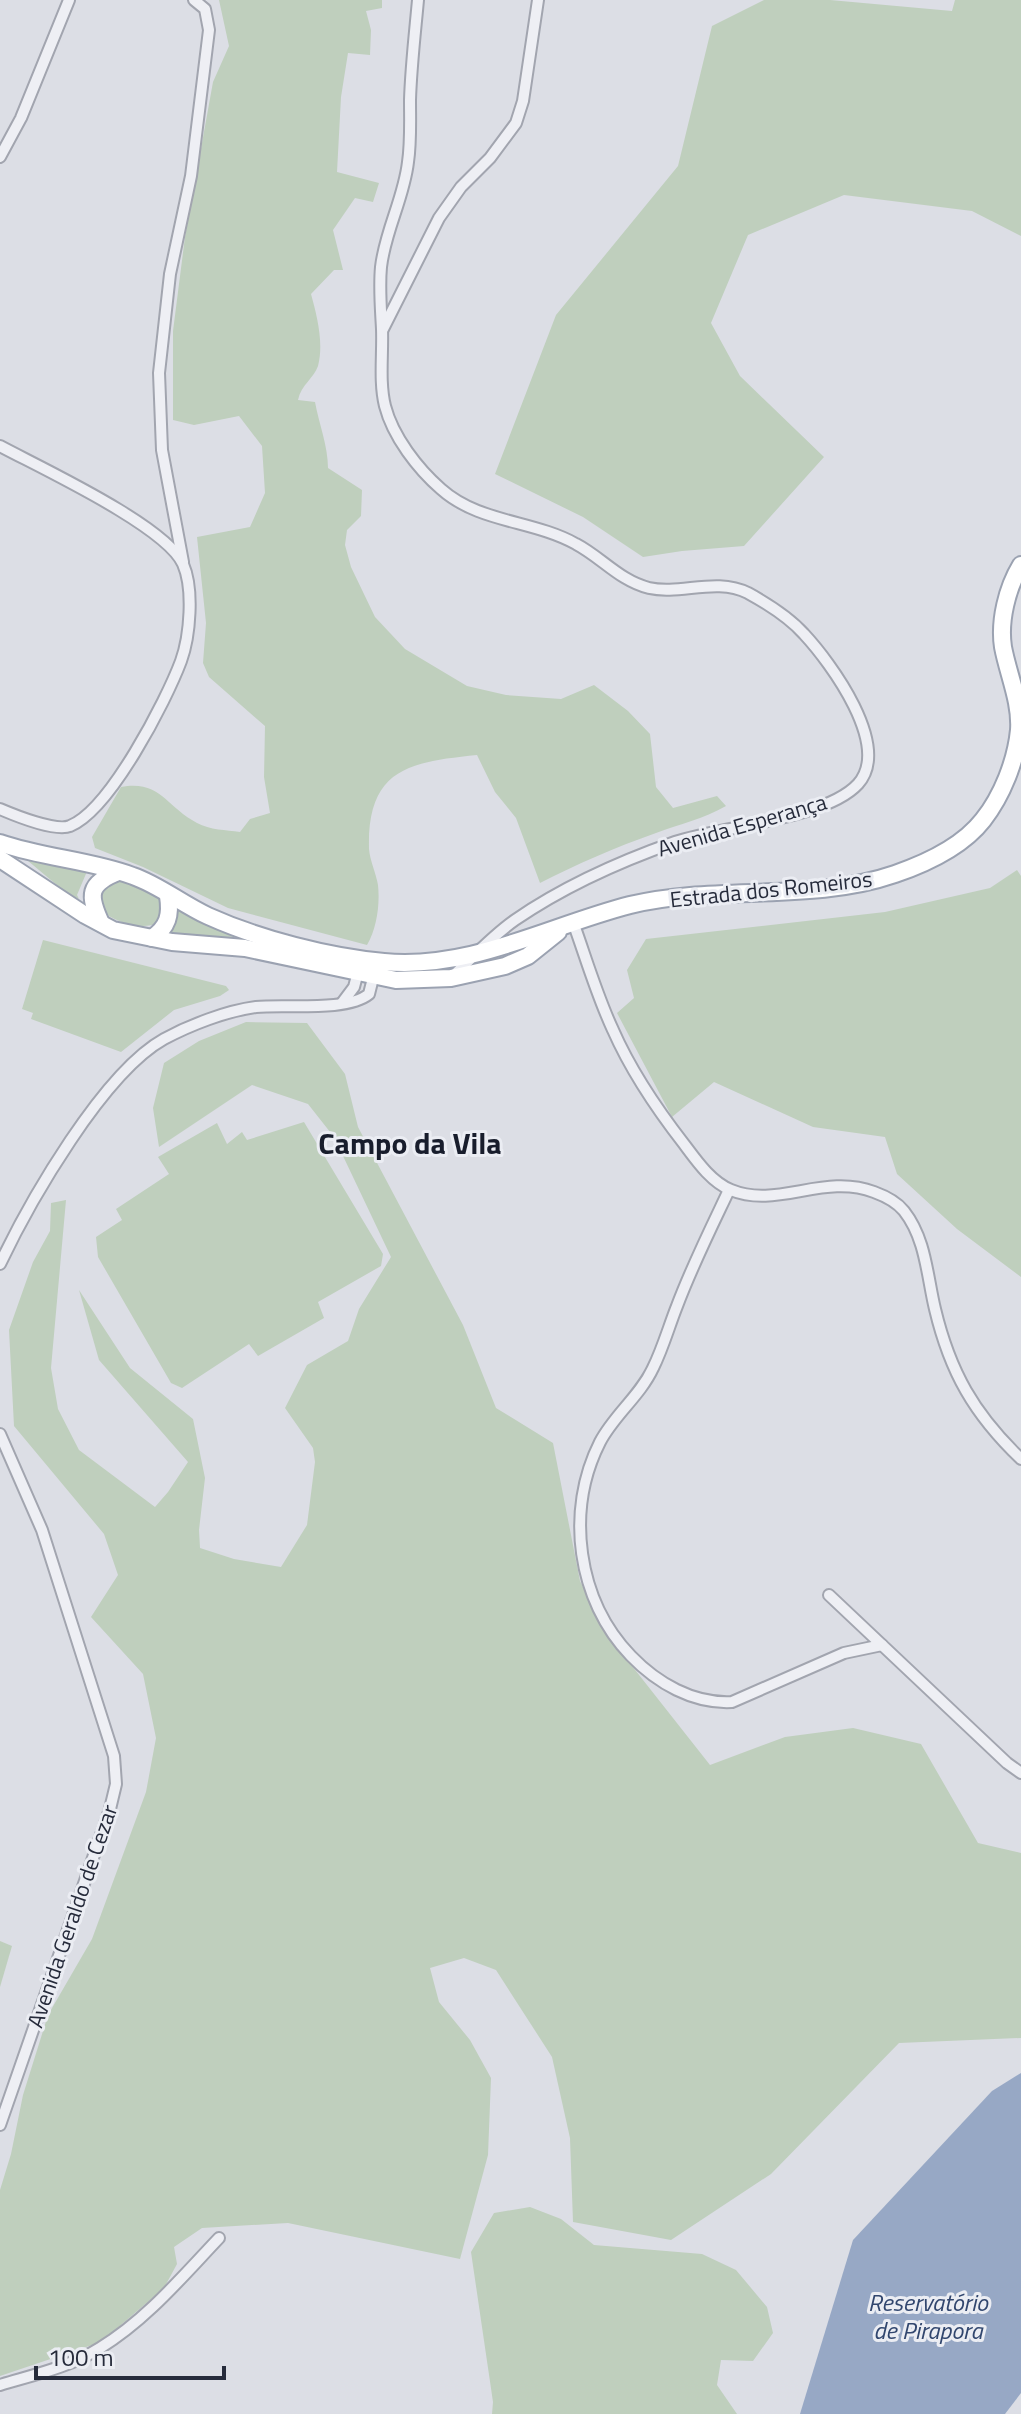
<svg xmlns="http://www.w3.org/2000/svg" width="1021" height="2414" viewBox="0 0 1021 2414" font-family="'Titillium Web',sans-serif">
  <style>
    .green { fill: #bfcfbd }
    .water { fill: #97a8c5 }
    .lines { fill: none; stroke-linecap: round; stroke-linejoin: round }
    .street-casing { stroke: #a2a5af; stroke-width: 14 }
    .primary-casing { stroke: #9ba2b1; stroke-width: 20 }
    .street { stroke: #eeeff4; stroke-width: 10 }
    .primary { stroke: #fff; stroke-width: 16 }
    .labels { text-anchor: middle; stroke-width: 6; stroke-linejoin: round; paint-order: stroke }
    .street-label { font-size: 22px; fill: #262b3b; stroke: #ebedf3 }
    .water-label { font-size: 24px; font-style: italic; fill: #31466e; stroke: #ebedf3 }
    .district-label { font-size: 30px; font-weight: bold; fill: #181d2c; stroke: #ebedf3 }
  </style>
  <rect width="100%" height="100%" fill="#dcdee5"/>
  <g class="green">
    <path d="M219,0h163v8l-16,3 5,19 -1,25 -22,-2 -7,44 -4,75 42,11 -6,19 -18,-4 -22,32 10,40h-9l-23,24c6,22 13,49 7,72 -4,12 -17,19 -20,34l17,2c4,22 13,44 13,66l34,22 -1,26 -14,14 -2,15 6,22 24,50 30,32 62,37 39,9 55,4 33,-14 34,26 22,23 6,53 17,21 44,-12 9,10c-23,13 -46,18 -70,27 -40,14 -79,31 -116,50l-24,-65 -21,-26 -18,-37c-67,7 -110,13 -108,94 1,12 7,24 9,36 2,19 -1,43 -11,60l-139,-37 -85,-41 -48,-19 -3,-11 29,-50c40,-7 45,20 76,36 13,7 29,7 43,9l10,-13 20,-6 -6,-36 1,-51 -56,-49 -6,-14 3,-40 -9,-86 53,-10 15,-34 -3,-47 -23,-30 -45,9 -21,-5v-89l12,-94 28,-155 16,-36z"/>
    <path d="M764,0h66l122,11 3,-11h66v236l-49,-25 -128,-16 -96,40 -37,88 29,53 84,81 -80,89 -62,5 -39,6 -60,-40 -88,-43 61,-159 122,-149 34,-140z"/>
    <path d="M21,855l67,14 -11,26 2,4 -15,-8z"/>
    <path d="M1017,870l4,6v401l-64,-48 -60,-55 -12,-37 -72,-10 -99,-45 -42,35 -55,-104 17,-15 -7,-28 19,-31 239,-27 105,-24z"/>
    <path d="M119,878l38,17 6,14 -4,14c-20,8 -43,-1 -59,-13l-2,-24z"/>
    <path d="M174,904l59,31 1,2 -67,-1z"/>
    <path d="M43,940l183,46 3,4 -9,6 -46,14 -53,42 -90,-33 2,-6 -11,-4z"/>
    <path d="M246,1022l61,1 38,51 13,53 105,198 33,83 57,35 27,138 26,52 104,132 75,-28 68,-9 68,16 57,99 43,10v185l-122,5 -128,131 -100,66 -98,-18 -3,-84 -18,-81 -56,-87 -32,-12 -34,10 9,34 31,38 21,38 -3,77 -28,104 -172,-36 -86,5 -28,19 3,17 -13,24 -63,54 -101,34v-186l11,-36 12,-59 25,-80 44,-76 54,-147 10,-54 -13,-64 -52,-57 27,-42 -14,-41 -90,-108 -5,-96 24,-68 17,-31 1,-28 15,-3 -15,168 7,41 21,41 76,57 13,-15 20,-30 -89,-102 -20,-70 51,78 63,51 12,59 -6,52 1,18 34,11 47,8 26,-42 8,-63 -2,-14 -28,-40 22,-43 41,-24 11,-32 32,-52 -57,-120 -26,-33 -56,-19 -93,62 -6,-39 11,-45 35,-22z"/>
    <path d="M304,1122l79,132 -2,12 -63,36 6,16 -66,38 -9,-12 -67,44 -11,-5 -73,-126 -2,-20 26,-17 -6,-11 53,-35 -11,-17 59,-34 10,21 15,-12 5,8z"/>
    <path d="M0,1941l12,5 -12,41z"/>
    <path d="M530,2207l31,12 33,26 108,9 34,16 31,37 6,26 -20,28 -32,-1 -4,25 20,29h-245l1,-12 -22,-150 23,-39z"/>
  </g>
  <path class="water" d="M1021,2073v320l-16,21h-205l53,-174 139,-149z"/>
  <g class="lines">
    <defs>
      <g id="street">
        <path d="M418,0c-3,33 -7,67 -8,100 0,21 1,42 -2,62 -4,36 -23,69 -27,105 -2,21 0,42 1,62 1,25 -3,53 3,77 8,31 33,63 56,83 38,34 92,31 135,55 25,13 44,37 73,44 32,7 67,-11 99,5 20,11 41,24 56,41 27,29 88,112 54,150 -32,35 -135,42 -183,58 -54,19 -112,45 -160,78 -23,16 -43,38 -63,57"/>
        <path d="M0,157l21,-39 48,-118"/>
        <path d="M383,329l56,-111 22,-31 29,-29 26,-35 7,-22 15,-101"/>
        <path d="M0,446c41,22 166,80 183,118 11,25 7,72 -2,97 -15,40 -71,149 -111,165 -14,6 -56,-11 -70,-17"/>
        <path d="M183,562l-21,-112 -3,-77 11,-99 21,-98 18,-146 -4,-21 -11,-9"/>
        <path d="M573,922c13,36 24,74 40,108 18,41 43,78 71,114 12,16 27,38 47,46 46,19 93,-17 143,2 11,4 22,9 30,19 22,28 23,65 31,98 15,63 39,105 86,150"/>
        <path d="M342,1003l12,-16 5,-19"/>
        <path d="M729,1190c-18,38 -37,76 -52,116 -8,20 -14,42 -24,62 -13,28 -39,47 -53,74 -35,69 -23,158 31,214 26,27 62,48 101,46l112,-49 38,-8"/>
        <path d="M0,1264c30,-63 103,-191 164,-225 26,-14 62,-28 92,-32 29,-3 91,5 113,-13l6,-24"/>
        <path d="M0,1434l42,96 72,226 2,28 -6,25 -110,316"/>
        <path d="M829,1595l178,168 14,10"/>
        <path d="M0,2385c33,-10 70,-18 100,-37 46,-28 82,-71 119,-110"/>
      </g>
      <g id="primary">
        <path d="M0,843c43,15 90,17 133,33 26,9 49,28 75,40 51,23 120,41 176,46 87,8 164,-36 246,-57 87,-21 181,-2 265,-31 32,-11 67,-27 88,-54 19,-24 33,-59 36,-90 2,-28 -11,-56 -16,-83 -4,-26 4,-59 18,-82"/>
        <path d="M0,859l85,56 28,15 59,12 73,6 151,32 55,-2 54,-12 23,-10 30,-24"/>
        <path d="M101,923c-13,-28 -13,-39 17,-51"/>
        <path d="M152,938c16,-11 19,-23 16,-42"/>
      </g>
    </defs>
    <use href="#street" class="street-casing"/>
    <use href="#primary" class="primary-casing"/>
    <use href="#street" class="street"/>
    <use href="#primary" class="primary"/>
  </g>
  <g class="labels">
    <g class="street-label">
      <text transform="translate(742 825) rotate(-16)" y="8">Avenida Esperança</text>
      <text transform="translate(771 889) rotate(-6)" y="8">Estrada dos Romeiros</text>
      <text transform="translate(72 1916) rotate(-71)" y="8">Avenida Geraldo de Cezar</text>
    </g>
    <g class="water-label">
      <text x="928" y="2311">Reservatório<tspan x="928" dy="28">de Pirapora</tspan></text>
    </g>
    <g class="district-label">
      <text x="410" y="1154">Campo da Vila</text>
    </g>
  </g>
  <path d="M36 2366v12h188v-12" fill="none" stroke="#262b3b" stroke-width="4"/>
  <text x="48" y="2366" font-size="24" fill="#262b3b" stroke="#ebedf3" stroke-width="6" paint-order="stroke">100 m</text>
</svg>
